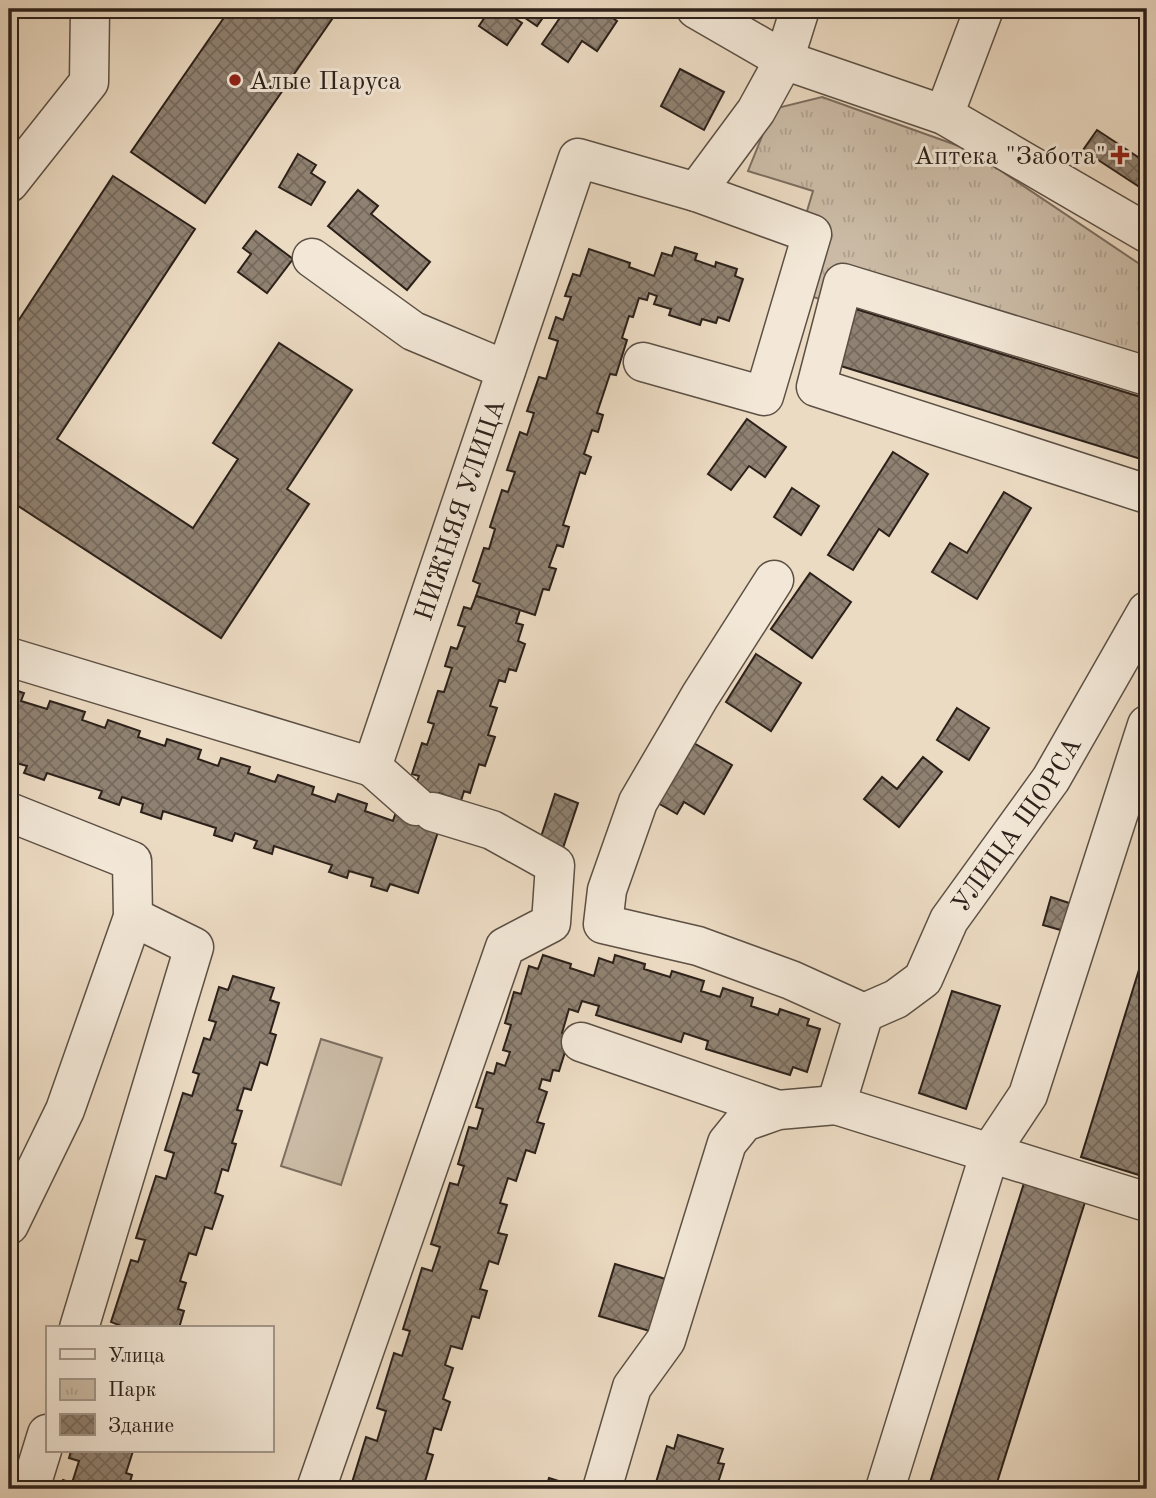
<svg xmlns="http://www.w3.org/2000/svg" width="1156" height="1498" viewBox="0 0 1156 1498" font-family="'Old Standard TT',serif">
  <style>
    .grass { fill: #cbbba6; stroke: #7c6e60; stroke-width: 2 }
    .park { fill: url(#park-tufts); stroke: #7c6e60; stroke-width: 2 }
    .building { fill: url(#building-cross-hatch); stroke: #2c211a; stroke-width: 2 }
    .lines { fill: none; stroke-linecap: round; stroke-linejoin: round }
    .minor-casing { stroke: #5c5044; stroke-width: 41 }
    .minor { stroke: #f3e8d8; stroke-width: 38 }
    .poi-dot { fill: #8f2418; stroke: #f3e8d8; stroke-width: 2.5 }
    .labels { text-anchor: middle; stroke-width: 6; stroke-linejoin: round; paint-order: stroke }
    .poi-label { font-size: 26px; fill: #2c211a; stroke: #f3e8d8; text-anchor: start }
    .street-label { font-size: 26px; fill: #2c211a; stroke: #f3e8d8 }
  </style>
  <defs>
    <pattern id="park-tufts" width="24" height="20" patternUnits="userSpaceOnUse" patternTransform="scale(1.75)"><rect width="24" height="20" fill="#cbbba6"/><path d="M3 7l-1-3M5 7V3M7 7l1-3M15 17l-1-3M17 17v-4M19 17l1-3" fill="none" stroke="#aea08e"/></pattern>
    <pattern id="building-cross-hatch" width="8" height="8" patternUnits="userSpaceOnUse" patternTransform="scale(1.75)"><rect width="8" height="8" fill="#908272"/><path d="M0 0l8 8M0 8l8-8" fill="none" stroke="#766a5d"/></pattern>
  </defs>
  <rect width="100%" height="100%" fill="#ecdbc3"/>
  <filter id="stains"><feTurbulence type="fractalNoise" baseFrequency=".00286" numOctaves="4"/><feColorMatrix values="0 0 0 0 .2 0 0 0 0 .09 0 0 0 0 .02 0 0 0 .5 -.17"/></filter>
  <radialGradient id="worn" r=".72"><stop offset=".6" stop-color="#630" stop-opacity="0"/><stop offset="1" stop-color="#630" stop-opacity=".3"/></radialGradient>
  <path class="grass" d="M321,1039l61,19 -41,127 -60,-19z"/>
  <path class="park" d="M822,97l148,53 177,119v130l-363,-111 29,-97 -65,-20 25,-62z"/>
  <g class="building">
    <path d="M230,9h109l-134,194 -74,-51z"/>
    <path d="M490,9h11l21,14 -15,22 -28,-19z"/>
    <path d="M512,9h37l-12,17z"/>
    <path d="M566,9h33l18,12 -20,30 -15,-10 -14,21 -26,-18z"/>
    <path d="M680,69l44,23 -20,38 -43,-24z"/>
    <path d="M1097,130l50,33v29l-64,-42z"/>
    <path d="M298,154l18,11 -5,8 14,9 -14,23 -32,-18z"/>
    <path d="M113,176l82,53 -138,210 136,89 45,-69 -25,-16 66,-100 73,47 -65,99 22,15 -88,134 -212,-138v-165z"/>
    <path d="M358,190l20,16 -7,8 59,48 -23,28 -79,-64z"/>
    <path d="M256,231l37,28 -26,34 -29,-21 13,-18 -8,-6z"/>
    <path d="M675,247l22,7 -2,6 20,7 1,-5 21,7 -2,7 8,3 -14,42 -11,-4 -2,6 -14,-4 -2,6 -31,-10 2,-6 -17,-5 3,-8 -8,-3 -2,7 -8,-2 -6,19 -4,-1 -7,22 5,2 -11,35 -6,-1 -13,39 6,2 -5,17 -6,-2 -8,24 7,3 -6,17 -5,-2 -17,53 6,2 -6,20 -6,-2 -8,22 7,2 -7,21 -6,-1 -8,26 -59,-19 4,-12 -7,-3 11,-33 5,1 6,-20 -5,-2 12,-37 6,2 7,-20 -8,-2 13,-38 7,3 7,-22 -7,-2 12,-34 7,2 12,-38 -9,-3 7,-21 7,3 8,-23 -6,-1 8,-22 7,2 9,-27 41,14 -1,4 25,9 8,-23 10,3z"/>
    <path d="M846,306l301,93v62l-319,-99z"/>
    <path d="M747,419l39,28 -21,30 -16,-11 -18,24 -23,-16z"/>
    <path d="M893,452l35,22 -39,62 -10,-7 -26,41 -25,-15z"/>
    <path d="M792,488l27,18 -18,29 -27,-18z"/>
    <path d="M1004,492l27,16 -54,91 -45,-27 18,-29 17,10z"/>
    <path d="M810,573l41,29 -39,56 -41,-29z"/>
    <path d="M476,596l44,14 -4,13 7,2 -5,16 7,3 -9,27 -7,-2 -4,13 -6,-2 -9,26 7,2 -9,27 7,2 -10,29 -6,-2 -9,29 -6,-2 -3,10 -22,-8 -12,36 11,3 -20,61 -28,-9 -3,7 -16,-5 2,-8 -24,-7 -2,7 -18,-6 3,-7 -58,-19 -2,8 -18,-6 3,-7 -22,-8 -3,8 -18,-6 2,-7 -53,-17 -2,8 -20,-7 2,-8 -21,-7 -3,8 -20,-7 3,-7 -55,-18 -3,7 -20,-7 3,-7 -18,-5v-73l15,5 -3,8 26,8 3,-8 35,11 -3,8 23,8 3,-8 32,11 -2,6 27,9 2,-7 34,11 -3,9 20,7 3,-8 29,9 -2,6 27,9 3,-7 36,12 -2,7 23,8 3,-8 29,10 -2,7 28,10 3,-9 18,-22 5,-14 -7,-2 10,-31 5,2 7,-21 -6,-2 10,-31 6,1 8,-24 -7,-2 6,-19 6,2 8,-22 -7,-2 6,-18 7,2z"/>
    <path d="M756,654l45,29 -30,48 -45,-29z"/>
    <path d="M957,708l32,20 -20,32 -32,-20z"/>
    <path d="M692,742l40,23 -28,49 -20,-12 -7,12 -21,-12z"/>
    <path d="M923,757l19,15 -43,55 -35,-28 18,-22 15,12z"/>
    <path d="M555,794l23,9 -15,45 -23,-8z"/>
    <path d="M1051,897l21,7 -8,27 -21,-6z"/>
    <path d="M1147,944v215l-5,17 -61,-19z"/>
    <path d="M543,955l28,9 -1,4 24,8 5,-18 14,5 2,-8 30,9 -1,5 26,8 2,-6 32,10 -3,10 19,6 3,-9 30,10 -2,8 27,9 2,-6 29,10 -2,6 13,4 -13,43 -14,-5 -3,8 -84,-26 2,-8 -24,-8 -3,9 -85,-27 3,-9 -17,-5 -4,11 -9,-3 -7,24 8,3 -11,35 -6,-1 -3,11 -8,-2 -3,10 8,3 -10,30 7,2 -9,29 -9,-3 -10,31 -8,-3 -8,25 7,2 -9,28 9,2 -9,29 -9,-3 -9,28 7,2 -8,27 -7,-2 -10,33 -11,-3 -6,19 8,3 -10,31 7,3 -9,28 -7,-2 -7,25 6,2 -10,33 -7,-2 -1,3h-65l16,-52 11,4 9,-30 -9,-3 17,-55 8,3 8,-25 -7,-2 19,-61 10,3 8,-24 -9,-3 19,-61 8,2 6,-19 -6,-2 11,-37 8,2 6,-20 -7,-2 11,-35 7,2 3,-11 8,3 5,-14 -7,-2 8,-25 -6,-2 9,-31 7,2 8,-28 9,3z"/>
    <path d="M233,976l41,12 -4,12 9,3 -9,30 6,2 -9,30 -7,-3 -9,28 -7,-2 -7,22 5,1 -10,32 4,1 -8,27 -6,-2 -7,24 8,3 -11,33 -7,-2 -9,28 -7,-2 -9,28 6,2 -8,26 6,2 -5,17h-61l1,-3 -8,-3 20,-62 7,2 7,-22 -9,-2 20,-62 10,3 8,-26 -9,-3 18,-57 9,3 7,-22 -6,-2 11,-34 6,2 6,-18 -7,-2 10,-33 9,3z"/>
    <path d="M952,991l48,15 -34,103 -47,-16z"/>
    <path d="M1024,1183l61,19 -90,287h-67z"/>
    <path d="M615,1264l54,16 -16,52 -54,-16z"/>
    <path d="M678,1435l45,14 -5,14 6,1 -8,25h-62l13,-43 7,3z"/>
    <path d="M71,1451h62l-7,22 6,2 -4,14h-68l3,-9 9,3 7,-22 -10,-3z"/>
    <path d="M549,1478l29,9 -1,2h-31z"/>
  </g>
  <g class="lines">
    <defs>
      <g id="minor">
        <path d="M696,9l88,51 160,55 203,118"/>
        <path d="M944,115l40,-106"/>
        <path d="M9,183l80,-101 1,-73"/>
        <path d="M312,258l101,73 93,39"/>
        <path d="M643,362l121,34 48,-162 -116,-42"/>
        <path d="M1147,376l-304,-93 -27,104 331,107"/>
        <path d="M774,580l-74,116 -62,106 -31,88 -4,34 95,22 93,34 73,33"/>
        <path id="s1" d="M9,657l363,110 206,-609 118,34 60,-81 28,-51 16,-51"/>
        <path d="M372,767l44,39"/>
        <path d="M9,812l123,49 1,56 -68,193 -56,115"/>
        <path id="s2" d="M864,1013l32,-14 27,-20 26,-59 102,-141 96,-168"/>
        <path d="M864,1013l-28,92 311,97"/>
        <path d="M581,1042l197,68"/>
        <path d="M79,1328l115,-381 -61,-30"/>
        <path d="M30,1489l17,-55"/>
        <path d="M316,1489l189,-542 46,-24 4,-58 -63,-35 -59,-18"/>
        <path d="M602,1489l30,-102 34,-47 61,-197 17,-21 34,-12 58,-5"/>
        <path d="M885,1489l105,-337 38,-57 119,-370"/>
      </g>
    </defs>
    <use href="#minor" class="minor-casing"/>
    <use href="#minor" class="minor"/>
  </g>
  <g class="poi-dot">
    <circle cx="235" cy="80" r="7"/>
    <path d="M1116.5 144.5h7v7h7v7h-7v7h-7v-7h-7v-7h7z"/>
  </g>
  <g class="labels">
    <g class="poi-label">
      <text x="249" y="89">Алые Паруса</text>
      <text x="1106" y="164" text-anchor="end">Аптека "Забота"</text>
    </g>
    <g class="street-label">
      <text dy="9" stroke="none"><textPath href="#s1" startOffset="651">НИЖНЯЯ УЛИЦА</textPath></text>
      <text dy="9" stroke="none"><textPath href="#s2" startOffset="250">УЛИЦА ЩОРСА</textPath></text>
    </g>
  </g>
  <rect width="1156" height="1498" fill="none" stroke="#ecdbc3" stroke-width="35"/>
  <rect x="10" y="10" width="1135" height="1477" fill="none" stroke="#2c211a" stroke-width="3.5"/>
  <rect x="18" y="18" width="1121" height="1463" fill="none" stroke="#2c211a" stroke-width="2"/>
  <rect x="46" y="1326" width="228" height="126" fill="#f3e8d8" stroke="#a3988c" stroke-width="2"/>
  <rect x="60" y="1349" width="35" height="10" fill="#f3e8d8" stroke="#a3988c" stroke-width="2"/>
  <text x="108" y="1362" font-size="21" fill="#2c211a">Улица</text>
  <rect x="60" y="1379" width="35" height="21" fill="url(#park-tufts)" stroke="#a3988c" stroke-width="2"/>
  <text x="108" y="1396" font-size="21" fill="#2c211a">Парк</text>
  <rect x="60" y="1414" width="35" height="21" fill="url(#building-cross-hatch)" stroke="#a3988c" stroke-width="2"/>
  <text x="108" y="1432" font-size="21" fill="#2c211a">Здание</text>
  <rect width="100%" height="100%" filter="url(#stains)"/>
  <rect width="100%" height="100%" fill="url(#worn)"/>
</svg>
